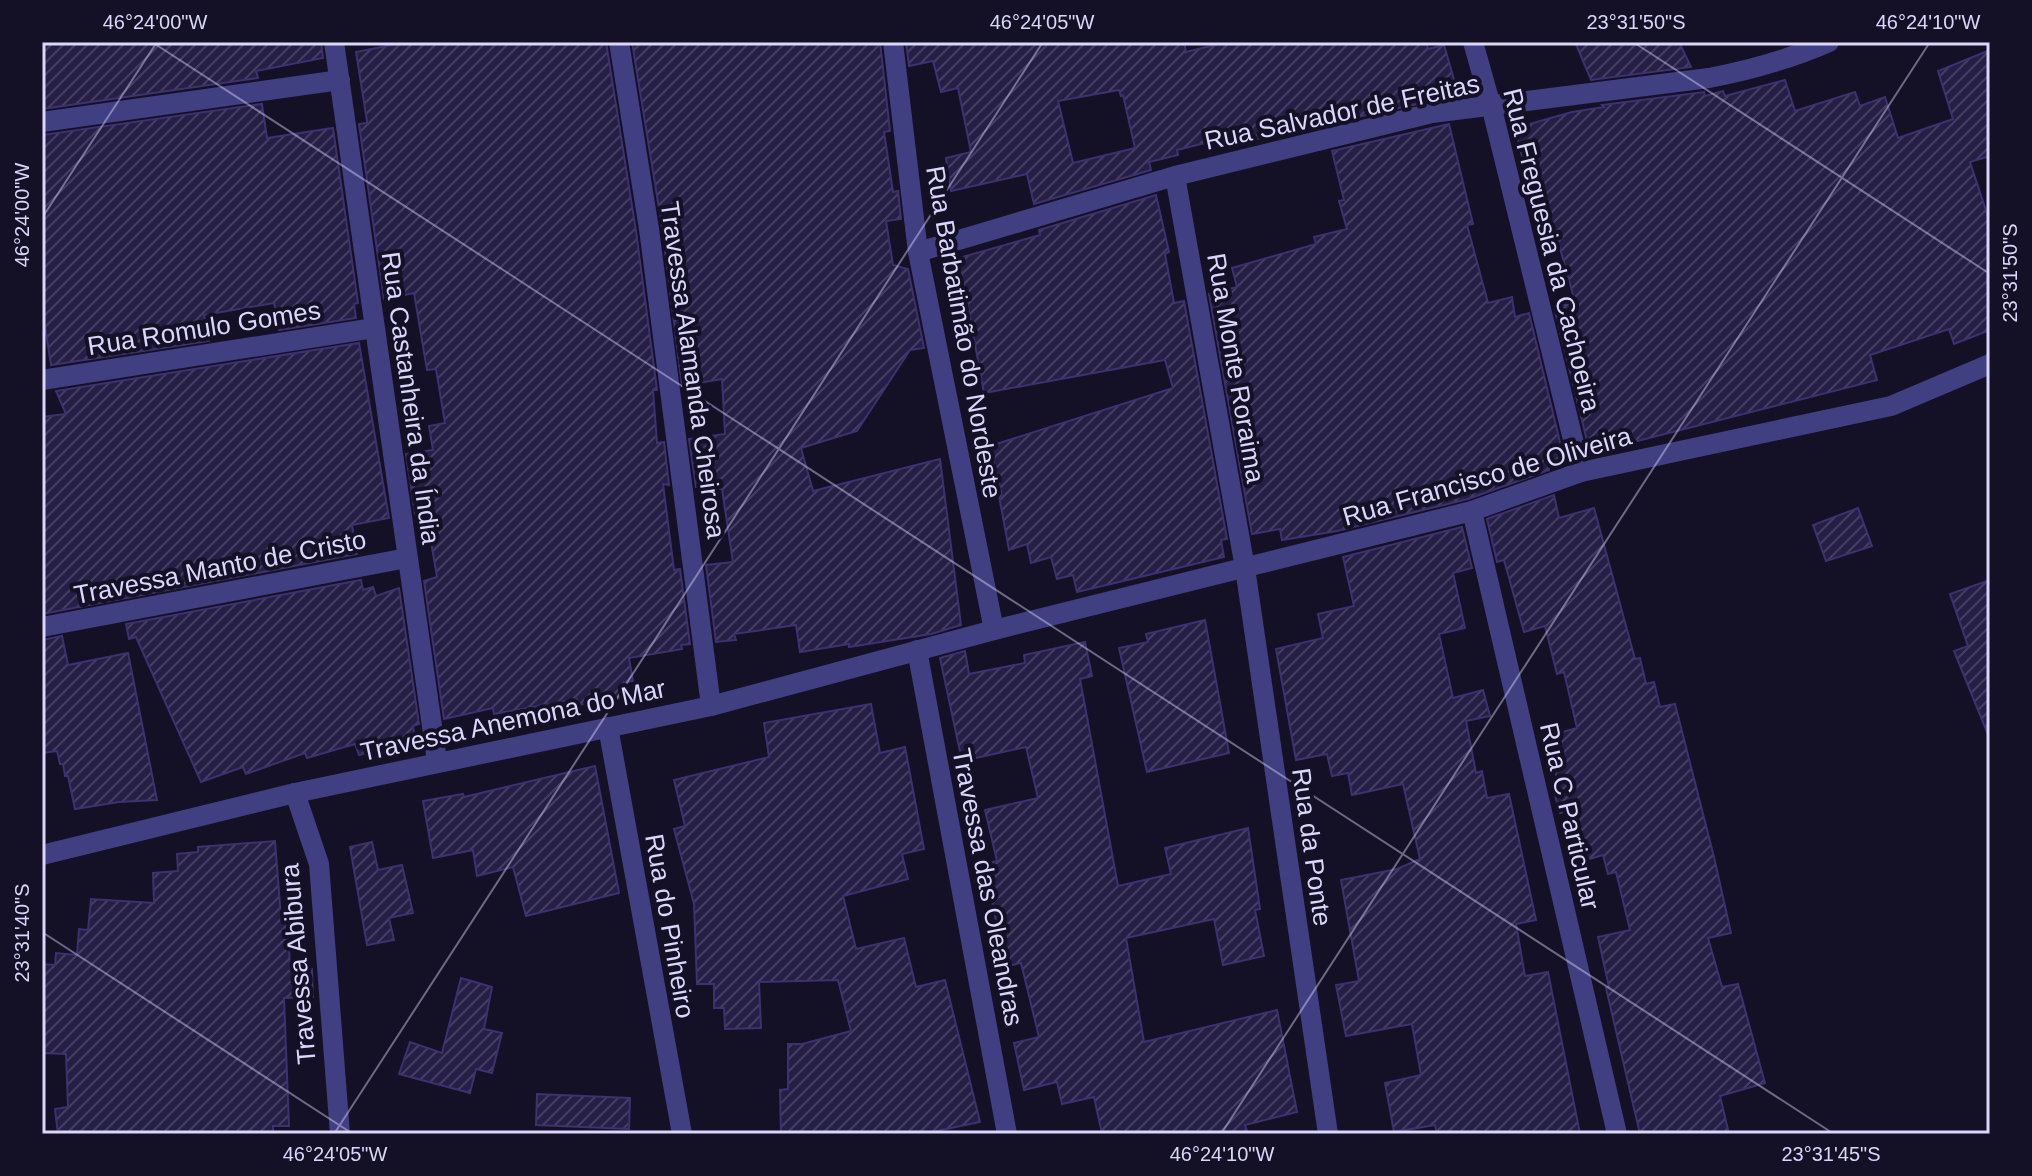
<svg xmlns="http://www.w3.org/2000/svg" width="2032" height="1176" viewBox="0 0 2032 1176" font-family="Helvetica,sans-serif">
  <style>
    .building { fill: url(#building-hatch); stroke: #3d316f; stroke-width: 2; fill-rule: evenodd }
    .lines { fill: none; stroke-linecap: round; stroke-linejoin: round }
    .minor { stroke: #403f81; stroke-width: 20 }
    .ticks { fill: none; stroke: #dbd7fc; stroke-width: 2; stroke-opacity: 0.45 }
    .labels { text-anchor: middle; stroke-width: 8; stroke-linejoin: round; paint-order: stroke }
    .street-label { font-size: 26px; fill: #dbd7fc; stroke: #141025 }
    .neatline { fill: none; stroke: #dbd7fc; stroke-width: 3 }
    .ticks-label { font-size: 20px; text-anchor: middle; fill: #dbd7fc }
  </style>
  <defs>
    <pattern id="building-hatch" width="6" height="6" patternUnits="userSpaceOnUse" patternTransform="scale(2)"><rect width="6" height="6" fill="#251e45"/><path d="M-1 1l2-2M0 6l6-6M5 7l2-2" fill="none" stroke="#443e61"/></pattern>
  </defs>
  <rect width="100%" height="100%" fill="#141025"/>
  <g class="building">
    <path d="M42,42h279l2,16 -67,13 2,7 -216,31z"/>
    <path d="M407,42h199l30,189 21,159h-4l4,53 7,-1 5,43 -6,-1 11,86 6,-1 10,75 -9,1 1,4 -53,9 4,23 -9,1 3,15 -49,8 -1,-6 -83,15 -1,-6 -49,11 -20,-138 13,-4 -11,-65 -11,2 -9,-60 27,-4 -4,-24 16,-3 -9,-54 -9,1 -13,-77 -30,6 -25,-175 8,-1v-2l-11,-69z"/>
    <path d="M632,42h248l10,89 -6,1 9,60 5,-1 3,28 -15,2 7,44 15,4 16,79 -14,2 -53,81 -56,17 12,43 127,-32 21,166 -30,9 -82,13v-3l-49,8 -4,-27 -62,9 2,6 -20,2 -10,-77 27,-3 -11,-73 -26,-2 -7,-48 36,-5 -3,-55 -40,7 -20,-159z"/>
    <path d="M906,42h278l2,10 41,-10h199l2,7 16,-4 11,38 -10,15 -198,43 -2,-8 -68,17 1,5 -29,7 2,8 -117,34 -7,-30 -76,17 -5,-33 25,-6 -13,-64 -17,4 -8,-31 -24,5zM1119,90l2,6 2,-1 12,53 -62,15 -15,-62z"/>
    <path d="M1575,42h104l12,25 -100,13z"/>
    <path d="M1990,50v106l-20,6 20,61v107l-36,14 -5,-15 -79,26 7,25 -287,73 -36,-146 21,-5 -17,-61 -14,4 -29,-117 57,-16 32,-5 -2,-2 102,-13 1,4 18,-5 2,5 60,-16 10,31 60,-19 5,14 25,-9 13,41 55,-19 -15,-48z"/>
    <path d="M262,104l5,34 66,-10 25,175 -4,1 2,14 -77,12 -5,-27 -70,12 5,26 -158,24 -6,-39h-3v-191z"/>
    <path d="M1449,124l24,100 -6,1 21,78 24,-6 3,20 14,-4 35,146 -16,4 1,7 -81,29 -131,32 -55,9 -2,-11 -28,5 -43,-240 28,-7 -5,-19 84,-24 -2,-7 33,-8 -8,-28 5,-1 -12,-49z"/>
    <path d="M1156,195l13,57 -4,2 9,49 10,-2 43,238 -6,1 3,17 -147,35 -4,-17 -16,4 -6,-22 -20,6 -4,-19 -18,6 -10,-54h3l-12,-50 183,-58 -8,-28 -181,33 -25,-135 81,-23 -1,-5z"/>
    <path d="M359,343l30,175 -37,7 5,29 -315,60v-197l24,-3 -10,-23z"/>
    <path d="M1554,495l5,23 35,-10 41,151 5,-1 6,26 8,-2 6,25 15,-3 39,153 17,76 -23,5 14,49 16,-3 27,99 -45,13 9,38h-89l-34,-146 3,-1 -11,-50 32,-7 -14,-58 -8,2 -5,-19 -21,6 -14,-50 -8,2 -8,-28 6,-1 -10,-48 29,-8 -13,-56 -7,2 -12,-48 -21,6 -20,-72 -7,2 -10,-43z"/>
    <path d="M1858,508l14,38 -46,15 -13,-36z"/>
    <path d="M1462,527l10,41 -19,5 12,55 -26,6 14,64 30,-8 7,26 -24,5 10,52 6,-2 5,27 22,-4 27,126 -20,4 9,52 23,-4 32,162h-143l-2,-9 -41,7 -9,-49 36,-8 -9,-51 -66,12 -10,-51 23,-4 -18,-101 56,-11 23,-10 -17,-75 -51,11 -4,-22 -16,3 -5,-22 -31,6 -20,-111 47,-11 -5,-24 36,-8 -11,-49z"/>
    <path d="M361,580l2,10 10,-3 3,9 23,-8 20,136 -6,2 2,15 -56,14 -4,-11 -48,14 -2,-5 -59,21 -3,-7 -42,15 -65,-145 -7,2 -3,-15z"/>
    <path d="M1990,580v157h-1l-35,-86 14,-5 -18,-52z"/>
    <path d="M1205,620l24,133 -82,19 -28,-124 29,-6 -2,-8z"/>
    <path d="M62,636l6,29 60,-12 29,147 -38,2 -44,7 -7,-33h-3l-2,-12h-3l-3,-13 -15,2v-113z"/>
    <path d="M1085,642l7,34 -12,3 38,207 53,-12 -6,-26 83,-20 12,81 -5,1 9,46 -41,9 -9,-46 -88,19 18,104 133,-32 20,102 -52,13 3,9h-146l-8,-37 -32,7 -5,-22 -33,8 -10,-47 25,-6 -18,-74 -23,5 -5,-26 7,-2 -16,-76 13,-3 -12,-51 53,-12 -12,-51 -64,14 -22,-103 25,-7 4,23 56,-11 -1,-8z"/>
    <path d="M871,704l9,49 25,-6 19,102 -22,5 6,25 -65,17 13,53 48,-11 12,49 29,-7 35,142 -58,12h-141l-1,-44 8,-1v-45h14l49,-13 -13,-51 -79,2 2,46 -36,1 -1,-21h-10v-24h-17l-3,-80 -20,-75 11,-3 -11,-46 95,-23 -5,-34z"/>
    <path d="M595,766l24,127 -93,23 -13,-49 -36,9 -4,-26 -40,8 -10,-57 40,-7 1,3z"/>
    <path d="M275,841l6,77h7l2,52 22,-1 1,28 -29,1 5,128h-16v8h-215l-3,-25 13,-2 -2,-53 -24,-1v-89l13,1 1,-12 21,2 2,-26 9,1 3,-31 63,4 -1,-30 25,-2 -1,-17 21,-2v-5z"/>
    <path d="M372,842l6,28 24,-5 11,48 -24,5 5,22 -27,5 -17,-98z"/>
    <path d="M461,978l31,9 -8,42 18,4 -10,40 -16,-4 -6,24 -71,-19 11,-32 32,11z"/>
    <path d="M537,1094l93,4 -1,31 -93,-4z"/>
  </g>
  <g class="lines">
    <g class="minor">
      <path d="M334,42l103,719"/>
      <path d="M619,42l30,187 62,477"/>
      <path d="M893,42l25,210 76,378"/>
      <path d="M1473,42l20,71 88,359"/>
      <path d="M42,122l298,-42"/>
      <path d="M1175,176l70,392 83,566"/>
      <path d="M918,252l257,-76 257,-63 277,-35c42,-8 81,-19 120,-36"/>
      <path d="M42,380l332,-52"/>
      <path d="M1472,511l145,623"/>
      <path d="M42,627l365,-69"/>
      <path d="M917,650l90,484"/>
      <path d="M608,727l74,407"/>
      <path d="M295,793l24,71 21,270"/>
      <path d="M42,855l253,-62 416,-87 283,-76 478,-119 109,-39 310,-66 99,-42"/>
    </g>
  </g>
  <path class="ticks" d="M152,42l1682,1092M1633,42l357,232M42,218l115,-176M42,932l311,202M334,1134l709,-1092M1221,1134l709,-1092"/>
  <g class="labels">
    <g class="street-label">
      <text transform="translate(1342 112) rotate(-12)" y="9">Rua Salvador de Freitas</text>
      <text transform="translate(1552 250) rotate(76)" y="9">Rua Freguesia da Cachoeira</text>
      <text transform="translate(204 328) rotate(-9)" y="9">Rua Romulo Gomes</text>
      <text transform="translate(964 332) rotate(80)" y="9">Rua Barbatimão do Nordeste</text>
      <text transform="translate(1236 368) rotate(80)" y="9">Rua Monte Roraima</text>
      <text transform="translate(693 370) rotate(82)" y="9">Travessa Alamanda Cheirosa</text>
      <text transform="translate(411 398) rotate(82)" y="9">Rua Castanheira da Índia</text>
      <text transform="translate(1487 476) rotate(-16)" y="9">Rua Francisco de Oliveira</text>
      <text transform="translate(220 567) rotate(-11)" y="9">Travessa Manto de Cristo</text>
      <text transform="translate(513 720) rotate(-12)" y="9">Travessa Anemona do Mar</text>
      <text transform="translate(1570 816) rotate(77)" y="9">Rua C Particular</text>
      <text transform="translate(1312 847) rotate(82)" y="9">Rua da Ponte</text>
      <text transform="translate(988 887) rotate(79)" y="9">Travessa das Oleandras</text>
      <text transform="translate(670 926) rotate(80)" y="9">Rua do Pinheiro</text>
      <text transform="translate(298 964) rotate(-95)" y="9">Travessa Abibura</text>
    </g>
  </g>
  <rect width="2032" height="1176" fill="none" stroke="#141025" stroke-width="88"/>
  <rect x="44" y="44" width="1944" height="1088" class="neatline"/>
  <g class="ticks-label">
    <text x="155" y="29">46°24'00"W</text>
    <text x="1042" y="29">46°24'05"W</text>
    <text x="1636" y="29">23°31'50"S</text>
    <text x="1928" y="29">46°24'10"W</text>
    <text transform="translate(22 215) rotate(-90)" y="7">46°24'00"W</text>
    <text transform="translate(2010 273) rotate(-90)" y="7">23°31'50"S</text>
    <text transform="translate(22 933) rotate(-90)" y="7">23°31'40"S</text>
    <text x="335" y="1161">46°24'05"W</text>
    <text x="1222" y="1161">46°24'10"W</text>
    <text x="1831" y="1161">23°31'45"S</text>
  </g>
</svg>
